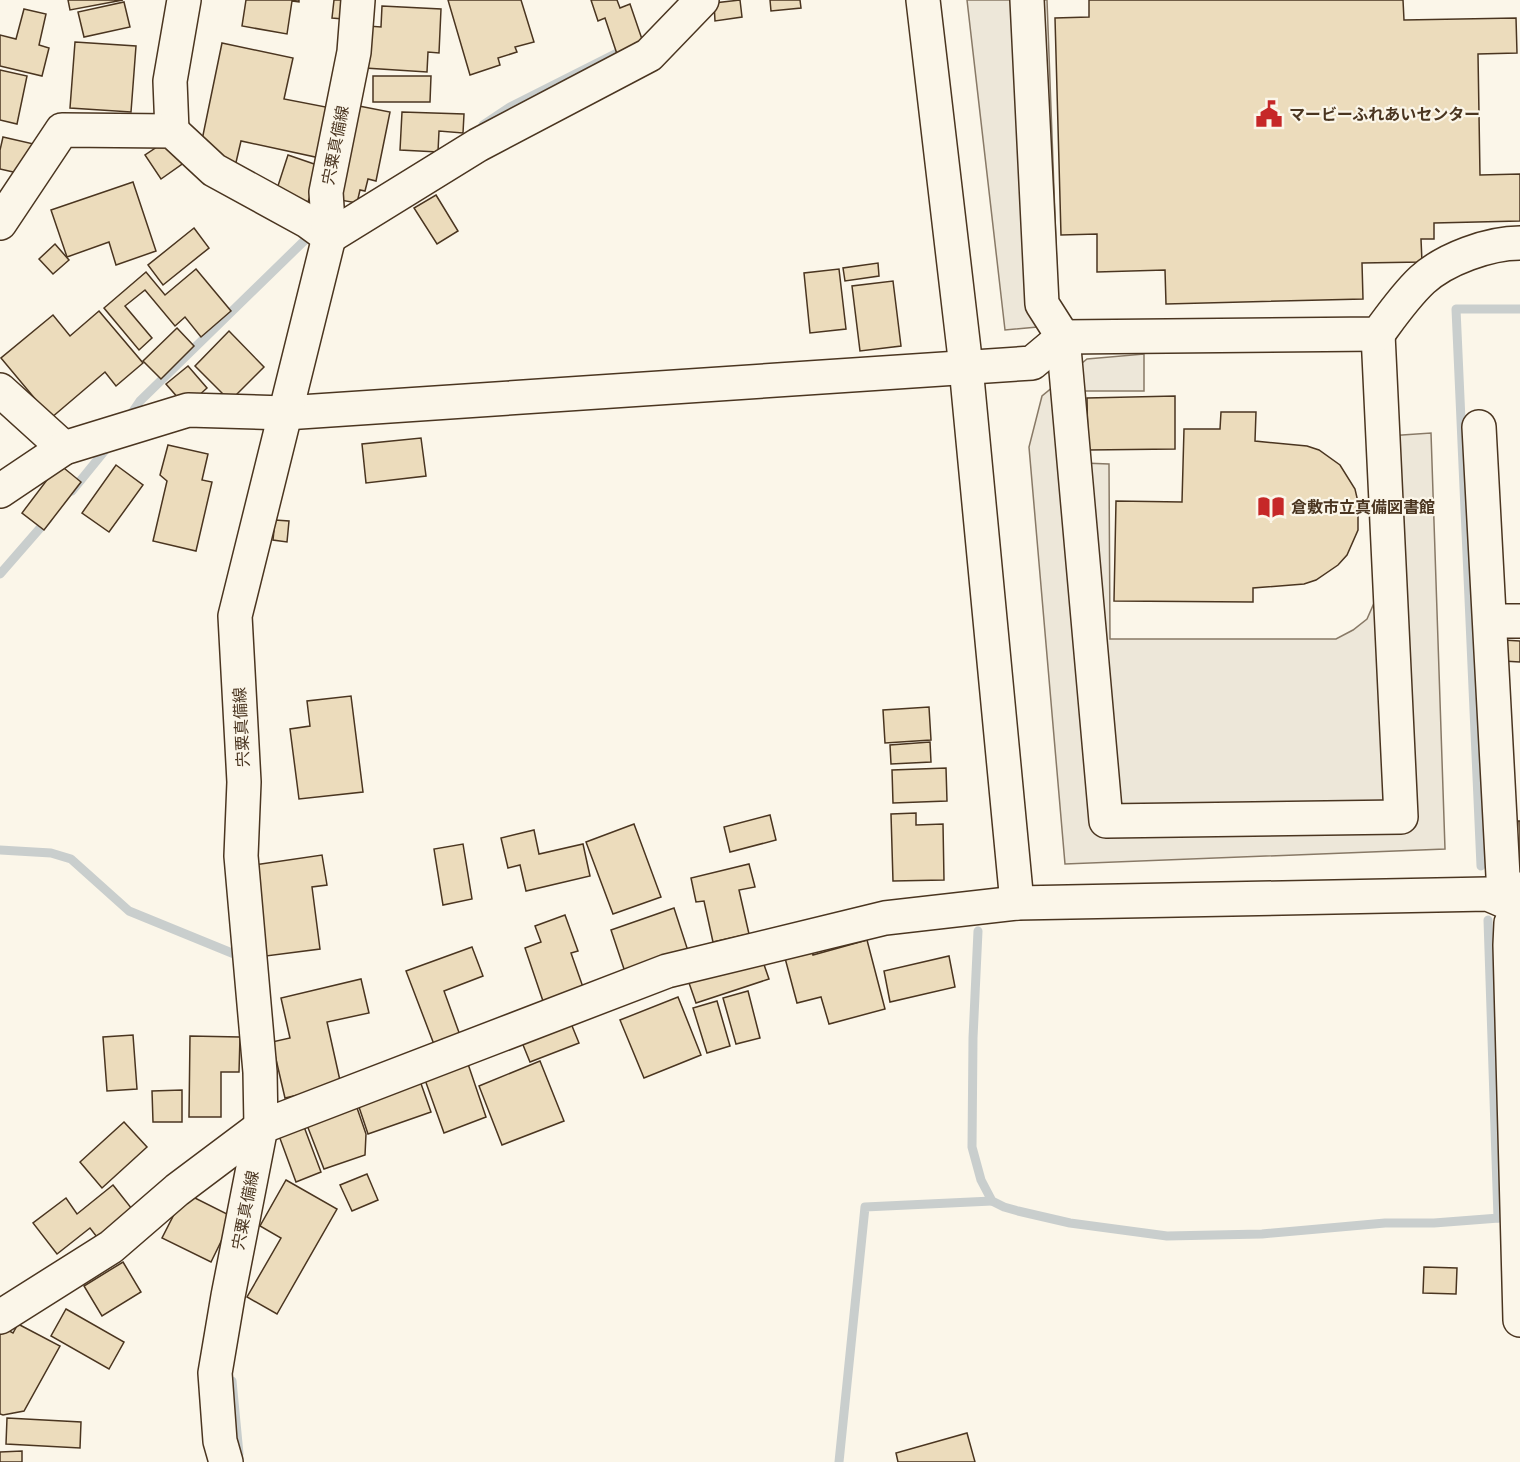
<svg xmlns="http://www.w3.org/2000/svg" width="1520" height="1462" viewBox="0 0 1520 1462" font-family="'PT Sans','Noto Sans JP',sans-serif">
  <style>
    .parking { fill: #ede7d9; stroke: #887966; stroke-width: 1.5 }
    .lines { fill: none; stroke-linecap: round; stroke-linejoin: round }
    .stream { stroke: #c9cecd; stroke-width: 9 }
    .building { fill: #ecdcbc; stroke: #4a3520; stroke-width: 1.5 }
    .minor-casing { stroke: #4a3520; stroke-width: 36 }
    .major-casing { stroke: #4a3520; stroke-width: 36 }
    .minor { stroke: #fbf6e9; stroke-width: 33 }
    .major { stroke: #fbf6e9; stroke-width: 33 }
    .labels { text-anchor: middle; stroke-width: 4.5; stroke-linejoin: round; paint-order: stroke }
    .poi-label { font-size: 16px; font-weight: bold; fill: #4a3520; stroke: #fbf6e9; text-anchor: start }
    .street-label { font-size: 16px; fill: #4a3520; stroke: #fbf6e9 }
  </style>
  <rect width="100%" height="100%" fill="#fbf6e9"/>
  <g class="parking">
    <path d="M967,0h80l12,325 -54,5z"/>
    <path d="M1144,354v37h-61v72l26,1 1,175h226l17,-9 14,-11 7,-16 -1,-166 58,-4 14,416 -380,15 -36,-417 13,-51 45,-37z"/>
  </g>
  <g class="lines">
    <g class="stream">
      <path d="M483,125l27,-18 117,-59"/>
      <path d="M129,417l11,-16 164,-160 11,-8"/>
      <path d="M72,491l39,-48"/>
      <path d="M0,574l48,-55"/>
      <path d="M0,850l51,3 20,6 58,52 115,47"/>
      <path d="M1481,866l-25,-557h64"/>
      <path d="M1488,920l10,298"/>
      <path d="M978,931l-5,107 -1,109 9,33 11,21 12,6 14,4 52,12 97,13 95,-2 123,-11h49l78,-6"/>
      <path d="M232,1381l7,73"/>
      <path d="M839,1462l26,-255 127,-6"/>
    </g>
  </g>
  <g class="building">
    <path d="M68,0h55l-53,10z"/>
    <path d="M246,0h53v2l-7,-1 -5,33 -45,-8z"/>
    <path d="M334,0h12l-3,19 -11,-1z"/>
    <path d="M448,0h73l13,42 -19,5 2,5 -19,6 2,7 -30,10z"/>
    <path d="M591,0h26l3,8 10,-4 14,41 -27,9 -12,-36 -7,3z"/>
    <path d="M740,0l2,17 -27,4 -1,-18z"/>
    <path d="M770,0h30l1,8 -30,3z"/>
    <path d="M1089,0h314l1,20 112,-2 1,35 -39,1 2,121 40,-1v47l-86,2v16h-13l1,23 -60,1 1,36 -197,5 -1,-34 -68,2v-38l-36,1 -6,-217 34,-1z"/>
    <path d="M124,2l6,25 -46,10 -6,-25z"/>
    <path d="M382,6l59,3 -2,44 -11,-1 -1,20 -62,-4 3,-42 13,1z"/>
    <path d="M24,9l22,5 -7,31 10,3 -7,28 -42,-10v-31l16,4z"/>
    <path d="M75,42l61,4 -5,66 -61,-4z"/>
    <path d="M222,43l71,15 -9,41 47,9 -11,50 -79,-17 -7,30 -32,-31z"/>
    <path d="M0,70l27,6 -10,48 -17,-4z"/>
    <path d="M373,76h58l-1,26h-57z"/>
    <path d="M359,106l31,6 -14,69 -8,-2 -3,12 -5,-1 -3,13 -17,-3z"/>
    <path d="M402,112l62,2 -1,19 -24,-2 -1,21 -38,-2z"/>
    <path d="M3,137l35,8 -7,31 -31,-7v-19z"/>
    <path d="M169,139l16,23 -24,17 -16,-24z"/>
    <path d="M288,155l32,11 -12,36 -32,-10z"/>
    <path d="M133,182l23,69 -40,14 -7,-23 -42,15 -16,-47z"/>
    <path d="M436,195l22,36 -21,13 -23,-36z"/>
    <path d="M194,228l15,20 -46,37 -15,-20z"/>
    <path d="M55,244l14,16 -16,14 -14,-15z"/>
    <path d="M878,263l1,13 -34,5 -2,-13z"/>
    <path d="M196,269l35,42 -30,26 -16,-20 -10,9 -30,-36 -20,16 27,32 -13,12 -35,-42 42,-36 19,23z"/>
    <path d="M839,269l7,60 -36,4 -6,-60z"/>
    <path d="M893,281l8,65 -41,5 -8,-65z"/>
    <path d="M99,311l44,52 -27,23 -11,-14 -54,46 -50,-60 52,-43 17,21z"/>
    <path d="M177,328l17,18 -33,33 -18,-18z"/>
    <path d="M229,331l35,36 -34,34 -35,-35z"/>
    <path d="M188,366l19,22 -21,19 -20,-23z"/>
    <path d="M1175,396v53l-87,1 -1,-52z"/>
    <path d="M1221,412h35l-1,29 52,5 12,4 21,15 15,24 3,13v28l-11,25 -9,10 -22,15 -12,4 -51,4v14l-139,-1 2,-100 66,1 2,-73h36z"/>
    <path d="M421,438l5,38 -60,7 -4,-39z"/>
    <path d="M168,445l40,9 -6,26 10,2 -16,69 -43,-10 14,-60 -7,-6z"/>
    <path d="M59,464l22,18 -37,48 -22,-17z"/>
    <path d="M116,465l27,20 -34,47 -27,-19z"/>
    <path d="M275,520l14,1 -2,21 -14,-2z"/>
    <path d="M1503,640l17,1v21l-17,-1z"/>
    <path d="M351,696l12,96 -64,7 -9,-70 20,-3 -3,-25z"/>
    <path d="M929,707l2,33 -46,3 -2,-33z"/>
    <path d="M930,742l1,20 -40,2 -1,-19z"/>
    <path d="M946,768l1,33 -54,2 -1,-33z"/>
    <path d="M916,813v12l27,-1 1,56 -51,1 -2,-67z"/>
    <path d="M770,815l6,25 -46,12 -6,-25z"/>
    <path d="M1518,821h2v46h-5z"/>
    <path d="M634,824l27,73 -48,17 -27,-72z"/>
    <path d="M534,830l5,24 44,-10 7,32 -64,15 -6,-26 -12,3 -7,-30z"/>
    <path d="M463,844l9,55 -29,6 -9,-56z"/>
    <path d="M322,855l5,30 -15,2 8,62 -54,7 -12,-91z"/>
    <path d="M749,864l6,23 -16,3 10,44 -36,8 -9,-41 -8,1 -5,-24z"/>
    <path d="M674,908l14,43 -63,21 -14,-42z"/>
    <path d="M565,915l13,36 -7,2 13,37 -40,14 -19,-56 16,-6 -6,-16z"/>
    <path d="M867,940l18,69 -56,15 -8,-27 -24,6 -12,-45 27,-7 1,4z"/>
    <path d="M472,947l11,29 -39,15 17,47 -26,9 -29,-76z"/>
    <path d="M761,956l8,23 -73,24 -8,-23z"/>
    <path d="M949,956l6,31 -65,15 -6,-31z"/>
    <path d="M361,979l8,34 -42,9 14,63 -56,13 -13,-56 18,-4 -9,-40z"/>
    <path d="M748,991l12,47 -24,6 -13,-46z"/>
    <path d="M678,997l23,58 -57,23 -24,-58z"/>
    <path d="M717,1001l13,45 -23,7 -14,-45z"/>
    <path d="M570,1021l9,22 -49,19 -9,-22z"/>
    <path d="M133,1035l4,54 -30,2 -4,-54z"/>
    <path d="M190,1036l50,1 -1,35h-18v45h-32z"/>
    <path d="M467,1061l19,56 -42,16 -20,-56z"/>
    <path d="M540,1061l24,60 -62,24 -23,-59z"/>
    <path d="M419,1078l12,34 -63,22 -11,-33z"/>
    <path d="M182,1090v32h-29l-1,-31z"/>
    <path d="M355,1102l11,32 -1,21 -41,14 -19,-49z"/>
    <path d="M124,1122l23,25 -45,41 -22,-26z"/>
    <path d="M303,1124l18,48 -25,10 -18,-49z"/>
    <path d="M367,1174l11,26 -26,11 -12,-26z"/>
    <path d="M286,1180l51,29 -60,105 -30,-17 34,-59 -21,-12z"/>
    <path d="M113,1185l23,29 -36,27 -10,-13 -33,26 -24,-31 33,-25 11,16z"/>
    <path d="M185,1193l48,24 -22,45 -49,-24z"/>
    <path d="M123,1262l18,30 -39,24 -18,-30z"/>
    <path d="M1424,1267l33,1 -1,26 -33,-1z"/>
    <path d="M66,1309l58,33 -15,27 -58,-33z"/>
    <path d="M18,1324l42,22 -36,65 -21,4 -3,-1v-88l13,7z"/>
    <path d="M7,1418l74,4 -1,26 -74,-4z"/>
    <path d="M967,1433l8,29h-77l-2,-9z"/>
    <path d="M22,1451v11h-22v-10z"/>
  </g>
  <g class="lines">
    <defs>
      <g id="minor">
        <path d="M923,0l43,367 51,536"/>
        <path d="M1027,0l15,304 21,33 43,484 295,-4 -23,-483"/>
        <path d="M172,131l-2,-50 14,-81"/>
        <path d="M0,223l62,-93 110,1 42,39 93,51 22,16 149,-92 171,-90 53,-55"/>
        <path d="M0,390l64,58"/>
        <path d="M1479,427l24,449 15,31"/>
        <path d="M0,491l64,-43 124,-38 97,3 747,-50 31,-26 315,-3c14,-19 27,-38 44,-54 23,-21 67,-37 98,-37"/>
        <path d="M1490,621h30"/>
        <path d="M1520,906l-9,17 -1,22 10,375"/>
        <path d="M0,1317l111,-70 66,-57 84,-63 406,-156 218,-53 132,-15 471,-9 30,13"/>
      </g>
      <path id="major" d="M226,1462l-6,-21 -5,-68 13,-77 33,-169 -1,-55 -19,-216 3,-74 -9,-166 94,-379 -3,-45 28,-140 4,-52"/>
    </defs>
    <use href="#minor" class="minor-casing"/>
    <use href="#major" class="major-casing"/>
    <use href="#minor" class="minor"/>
    <use href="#major" class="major"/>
  </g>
  <defs>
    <symbol id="civic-bare" viewBox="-9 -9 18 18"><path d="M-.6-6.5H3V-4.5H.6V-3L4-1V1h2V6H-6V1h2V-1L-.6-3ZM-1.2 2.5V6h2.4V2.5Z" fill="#c62828" stroke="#fbf6e9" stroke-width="2.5" paint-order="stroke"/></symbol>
    <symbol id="library-bare" viewBox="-9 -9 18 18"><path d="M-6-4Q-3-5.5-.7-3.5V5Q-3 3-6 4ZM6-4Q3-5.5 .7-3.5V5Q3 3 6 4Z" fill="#c62828" stroke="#fbf6e9" stroke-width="2.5" paint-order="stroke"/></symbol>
  </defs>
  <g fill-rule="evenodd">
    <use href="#civic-bare" x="1250" y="95" width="38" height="38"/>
    <use href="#library-bare" x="1252" y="488" width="38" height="38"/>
  </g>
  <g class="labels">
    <g class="poi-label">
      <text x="1289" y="120">マービーふれあいセンター</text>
      <text x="1291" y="513">倉敷市立真備図書館</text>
    </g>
    <g class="street-label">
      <text transform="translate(335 145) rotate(-79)" y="6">宍粟真備線</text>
      <text transform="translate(241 727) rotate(-93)" y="6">宍粟真備線</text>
      <text transform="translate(245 1210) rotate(-79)" y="6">宍粟真備線</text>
    </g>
  </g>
</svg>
